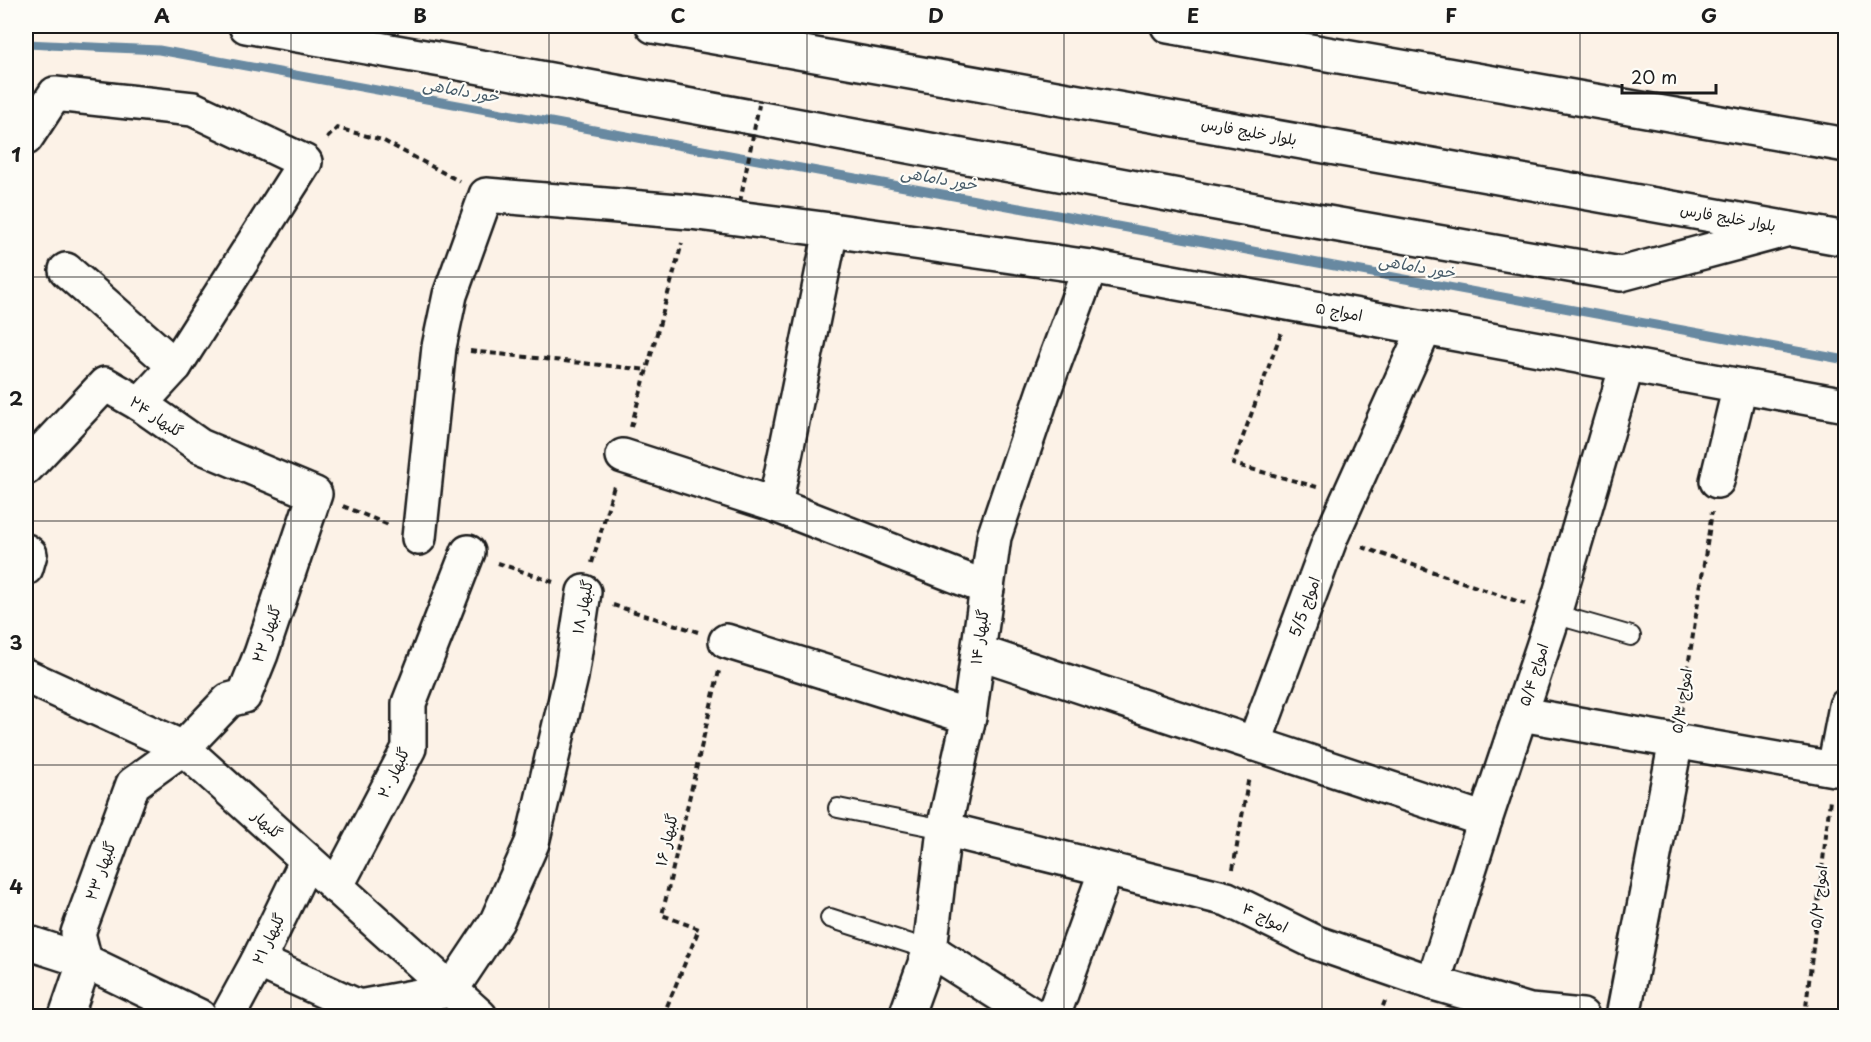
<svg xmlns="http://www.w3.org/2000/svg" width="1871" height="1042" viewBox="0 0 1871 1042" font-family="'Playpen Sans','Playpen Sans Arabic',sans-serif">
  <style>
    .lines { fill: none; stroke-linecap: round; stroke-linejoin: round }
    .stream { stroke: #6789a1; stroke-width: 9 }
    .lane-casing { stroke: #1c1c1c; stroke-width: 22 }
    .street-casing { stroke: #1c1c1c; stroke-width: 38 }
    .secondary-casing { stroke: #1c1c1c; stroke-width: 38 }
    .primary-casing { stroke: #1c1c1c; stroke-width: 38 }
    .path { stroke: #1c1c1c; stroke-width: 4; stroke-dasharray: 6 4.5; stroke-linecap: butt }
    .lane { stroke: #fdfcf7; stroke-width: 18 }
    .street { stroke: #fdfcf7; stroke-width: 33 }
    .secondary { stroke: #fdfcf7; stroke-width: 33 }
    .primary { stroke: #fdfcf7; stroke-width: 33 }
    .path-bridge { stroke: #1c1c1c; stroke-width: 4; stroke-dasharray: 6 4.5; stroke-linecap: butt }
    .grid { fill: none; stroke: #1c1c1c; stroke-width: 1.5; stroke-opacity: 0.55 }
    .labels { text-anchor: middle; stroke-width: 4.5; stroke-linejoin: round; paint-order: stroke }
    .street-label { font-size: 15px; fill: #1c1c1c; stroke: #fdfcf7 }
    .water-label { font-size: 16px; font-style: italic; fill: #485c69; stroke: #fdfcf7 }
    .neatline { fill: none; stroke: #1c1c1c; stroke-width: 2 }
    .grid-label { font-size: 20px; text-anchor: middle; font-weight: bold; fill: #1c1c1c }
  </style>
  <rect width="100%" height="100%" fill="#fcf2e7"/>
  <filter id="ink" filterUnits="userSpaceOnUse"><feTurbulence type="fractalNoise" baseFrequency=".0167" numOctaves="2"/><feDisplacementMap in="SourceGraphic" scale="12" xChannelSelector="R" yChannelSelector="G"/><feConvolveMatrix kernelMatrix="1 2 1 2 8 2 1 2 1" color-interpolation-filters="sRGB"/></filter>
  <g filter="url(#ink)">
    <g class="lines">
      <path class="stream" d="M26,44l133,6 1687,310"/>
      <defs>
        <g id="lane">
          <path d="M1554,614l77,22"/>
          <path d="M838,808l106,21"/>
          <path d="M830,918l100,32"/>
        </g>
        <g id="street">
          <path d="M246,26l213,37 817,151 345,60 168,-45"/>
          <path d="M26,138l29,-44 138,15 112,53 -130,204 -35,38"/>
          <path d="M831,230l259,37 756,138"/>
          <path d="M66,270l109,96"/>
          <path d="M623,456l152,49 212,83"/>
          <path d="M26,468l79,-84 35,20 60,42 115,48 -54,160 -17,42 -15,4 -46,48 -50,36 -55,149 7,28 -19,55"/>
          <path d="M1717,481l23,-95"/>
          <path d="M419,538l20,-191 11,-52 36,-100 204,17 141,18 -56,275"/>
          <path d="M26,551l4,3 -4,14"/>
          <path d="M726,641l243,76"/>
          <path d="M978,652l507,168"/>
          <path d="M1521,714l313,55 12,-63"/>
          <path d="M1254,744l77,-207 94,-209"/>
          <path d="M944,829l283,70 90,44 116,40 97,28 52,5"/>
          <path d="M336,887l73,-139v-45l59,-151"/>
          <path d="M26,942l59,19 114,55"/>
          <path d="M930,950l104,66"/>
          <path d="M258,961l101,46 92,-17 46,-69 35,-78 39,-166 13,-85"/>
          <path d="M1433,983l52,-163 69,-206 73,-249"/>
          <path d="M228,1016l30,-55 49,-101"/>
          <path d="M906,1016l24,-66 14,-121 25,-112 25,-180 49,-144 47,-126"/>
          <path d="M1053,1016l53,-146"/>
          <path d="M1623,1016l53,-275"/>
        </g>
        <path id="secondary" d="M26,676l157,72 297,268"/>
        <g id="primary">
          <path d="M653,26l1193,213"/>
          <path d="M1168,26l678,119"/>
        </g>
      </defs>
      <use href="#lane" class="lane-casing"/>
      <use href="#street" class="street-casing"/>
      <use href="#secondary" class="secondary-casing"/>
      <use href="#primary" class="primary-casing"/>
      <g class="path">
        <path d="M327,138l10,-10 45,12 77,41"/>
        <path d="M1281,333l-48,131 84,23"/>
        <path d="M470,351l178,19"/>
        <path d="M631,427l51,-184"/>
        <path d="M343,506l46,19"/>
        <path d="M1362,547l163,57"/>
        <path d="M498,563l55,19"/>
        <path d="M592,563l22,-77"/>
        <path d="M613,605l85,27"/>
        <path d="M1681,712l31,-200"/>
        <path d="M1233,869l16,-93"/>
        <path d="M663,1016l36,-87 -37,-14 57,-244"/>
        <path d="M1379,1016l6,-15"/>
        <path d="M1805,1016l25,-216"/>
      </g>
      <use href="#lane" class="lane"/>
      <use href="#street" class="street"/>
      <use href="#secondary" class="secondary"/>
      <use href="#primary" class="primary"/>
      <path class="path-bridge" d="M740,202l19,-97"/>
    </g>
  </g>
  <path class="grid" d="M291,26v990M549,26v990M807,26v990M1064,26v990M1322,26v990M1580,26v990M26,277h1820M26,521h1820M26,765h1820"/>
  <g class="labels">
    <g class="street-label">
      <text transform="translate(1249 132) rotate(10)" y="5">بلوار خلیج فارس</text>
      <text transform="translate(1728 218) rotate(10)" y="5">بلوار خلیج فارس</text>
      <text transform="translate(1339 312) rotate(10)" y="5">امواج ۵</text>
      <text transform="translate(156 417) rotate(34)" y="5">گلبهار ۲۴</text>
      <text transform="translate(583 607) rotate(-79)" y="5">گلبهار ۱۸</text>
      <text transform="translate(1305 607) rotate(-70)" y="5">امواج 5/5</text>
      <text transform="translate(267 634) rotate(-71)" y="5">گلبهار ۲۲</text>
      <text transform="translate(980 637) rotate(-82)" y="5">گلبهار ۱۴</text>
      <text transform="translate(1534 675) rotate(-72)" y="5">امواج ۵/۴</text>
      <text transform="translate(1682 701) rotate(-81)" y="5">امواج ۵/۳</text>
      <text transform="translate(394 773) rotate(-65)" y="5">گلبهار ۲۰</text>
      <text transform="translate(267 825) rotate(42)" y="5">گلبهار</text>
      <text transform="translate(667 840) rotate(-77)" y="5">گلبهار ۱۶</text>
      <text transform="translate(101 871) rotate(-70)" y="5">گلبهار ۲۳</text>
      <text transform="translate(1819 897) rotate(-84)" y="5">امواج ۵/۲</text>
      <text transform="translate(1265 918) rotate(26)" y="5">امواج ۴</text>
      <text transform="translate(269 939) rotate(-64)" y="5">گلبهار ۲۱</text>
    </g>
    <g class="water-label">
      <text transform="translate(461 90) rotate(10)" y="6">خور داماهی</text>
      <text transform="translate(939 178) rotate(10)" y="6">خور داماهی</text>
      <text transform="translate(1417 266) rotate(10)" y="6">خور داماهی</text>
    </g>
  </g>
  <rect width="1871" height="1042" fill="none" stroke="#fdfcf7" stroke-width="66"/>
  <path d="M1622 84v9h94v-9" fill="none" stroke="#1c1c1c" stroke-width="3"/>
  <text x="1631" y="84" font-size="18" fill="#1c1c1c" stroke="#fdfcf7" stroke-width="4.5" paint-order="stroke">20 m</text>
  <rect x="33" y="33" width="1805" height="976" class="neatline"/>
  <g class="grid-label">
    <text x="162" y="23">A</text>
    <text x="420" y="23">B</text>
    <text x="678" y="23">C</text>
    <text x="936" y="23">D</text>
    <text x="1193" y="23">E</text>
    <text x="1451" y="23">F</text>
    <text x="1709" y="23">G</text>
    <text x="16" y="162">1</text>
    <text x="16" y="406">2</text>
    <text x="16" y="650">3</text>
    <text x="16" y="894">4</text>
  </g>
</svg>
